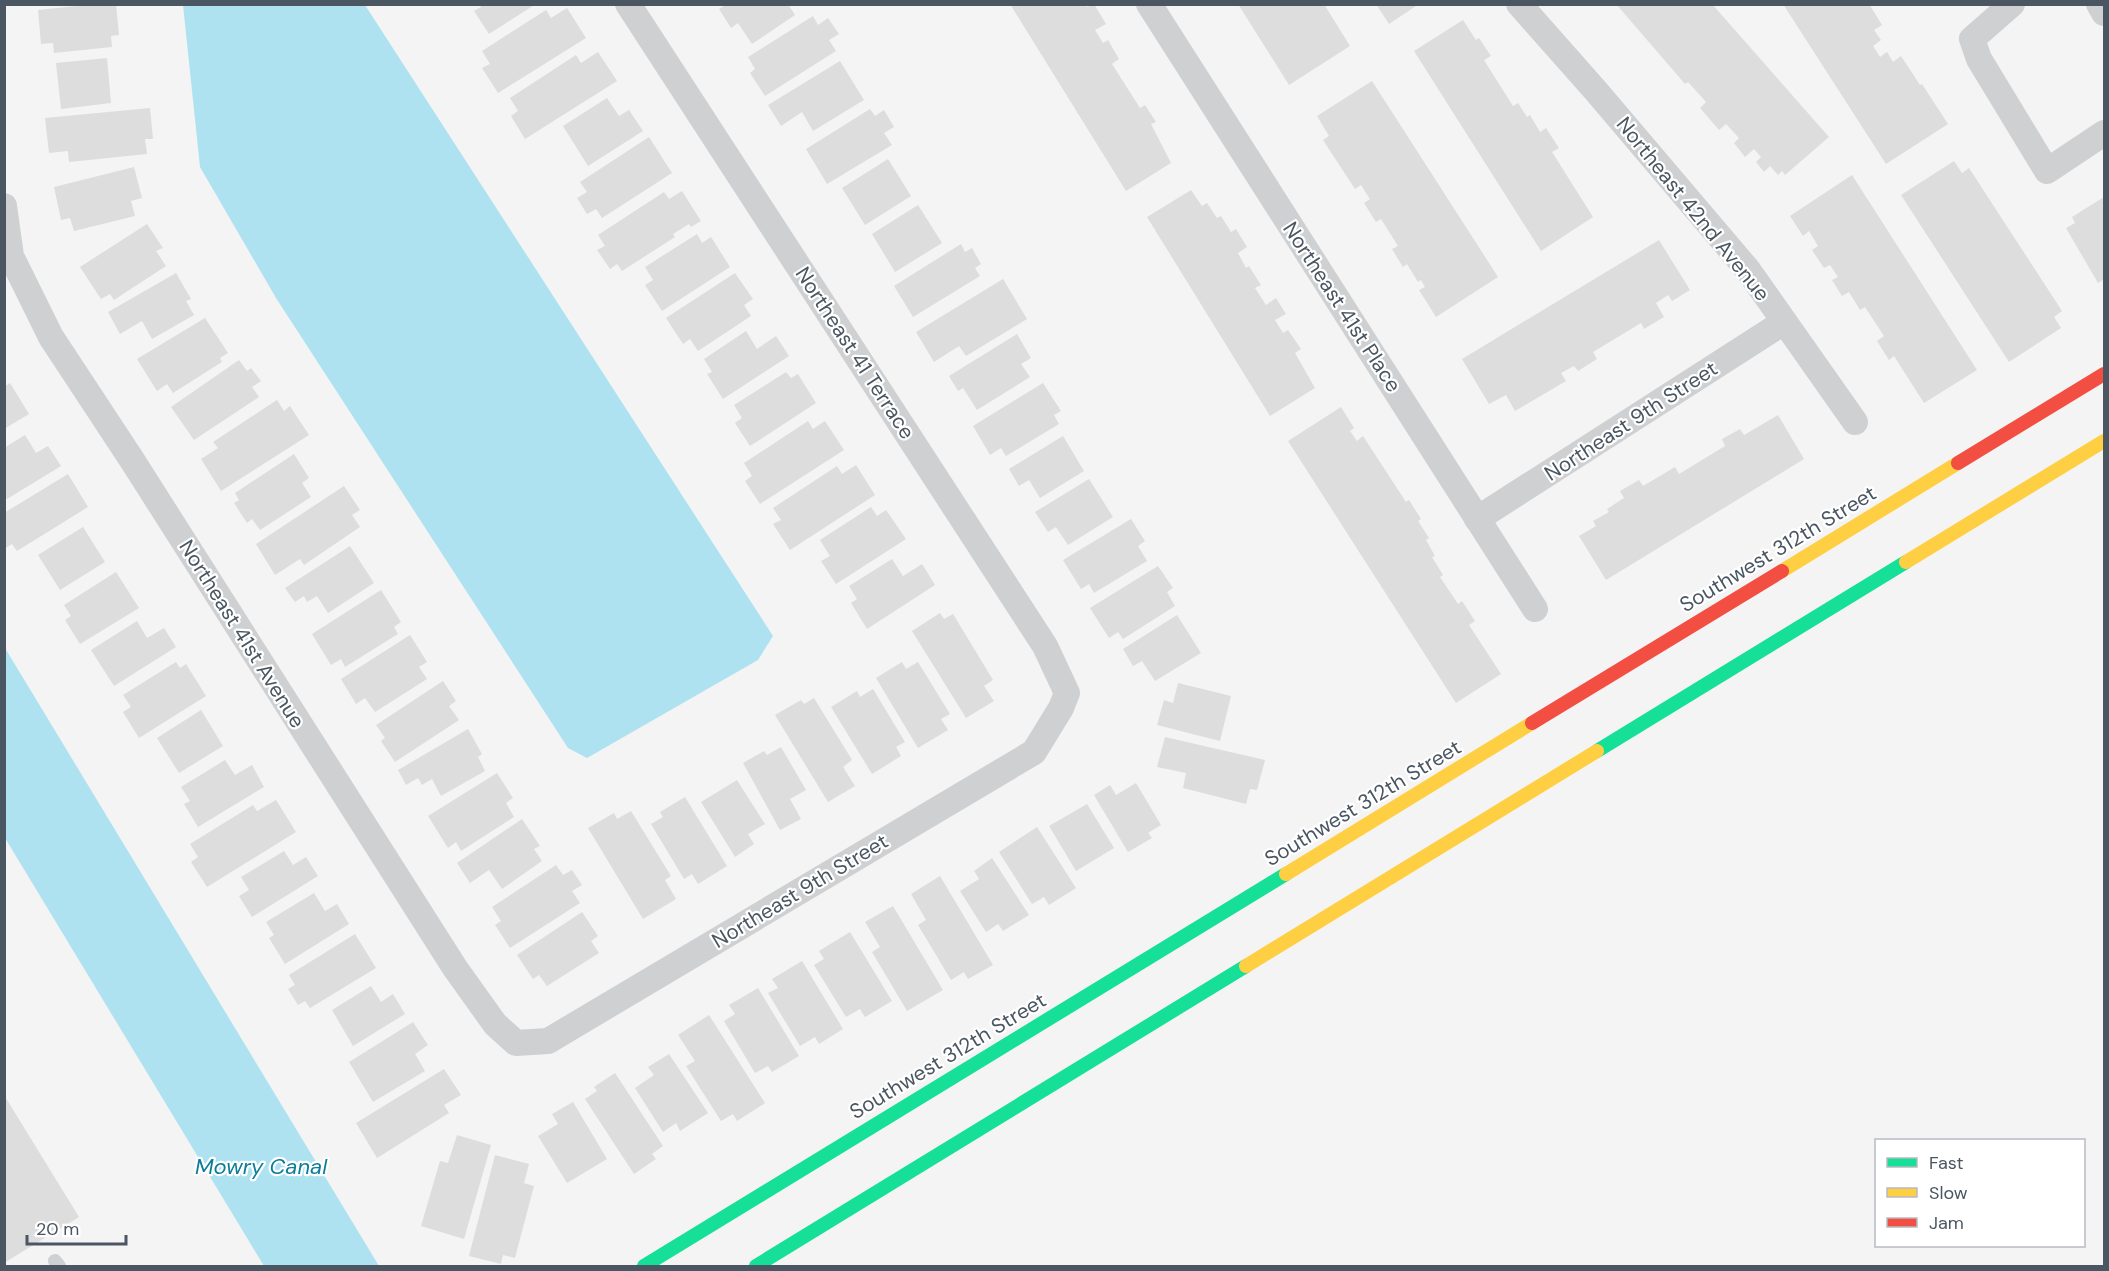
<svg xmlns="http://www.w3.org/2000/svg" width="2109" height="1271" viewBox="0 0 2109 1271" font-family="'DM Sans',sans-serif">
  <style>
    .water { fill: #aee2f0 }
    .building { fill: #ddddde }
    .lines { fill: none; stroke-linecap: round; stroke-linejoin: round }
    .lane { stroke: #ced0d2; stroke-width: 14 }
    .street { stroke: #ced0d2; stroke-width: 26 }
    .fast { stroke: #16e098; stroke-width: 14 }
    .slow { stroke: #ffcf43; stroke-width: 14 }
    .jam { stroke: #f24e42; stroke-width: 14 }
    .labels { text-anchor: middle; stroke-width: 4.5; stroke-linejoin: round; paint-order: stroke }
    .street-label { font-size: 21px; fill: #4a5661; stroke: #fff }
    .water-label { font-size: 22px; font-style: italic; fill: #0c7c9b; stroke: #fff }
  </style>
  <rect width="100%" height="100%" fill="#f4f4f4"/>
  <g class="water">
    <path d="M183,5h182l408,631 -15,24 -171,98 -19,-10 -292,-450 -76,-131z"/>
    <path d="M4,648h1l374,618h-115l-259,-428z"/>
  </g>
  <g class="building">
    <path d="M96,4h20l3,31 -8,1 1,11 -58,6 -1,-10 -12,1 -3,-34z"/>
    <path d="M480,4h56l-47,30 -15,-23 7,-4z"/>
    <path d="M727,4h61l7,11 -43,29 -14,-21 -7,5 -12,-19z"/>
    <path d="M1010,4h75l2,3 7,-3 12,20 -11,6 8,13 5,-3 11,19 -7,5 28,44 5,-3 11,17 -5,2 20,39 -45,28z"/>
    <path d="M1238,4h86l26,42 -61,39z"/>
    <path d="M1376,4h43l-30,20z"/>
    <path d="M1616,4h96l117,133 -44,38 -3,-4 -4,4 -8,-9 -6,6 -8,-10 5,-5 -7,-8 -9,8 -11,-14 5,-5 -13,-14 -7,6 -19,-22 6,-6 -18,-20 -3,2z"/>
    <path d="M1783,4h86l13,21 -8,5 7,10 -8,6 7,11 7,-5 6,10 8,-6 19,29 2,-1 26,40 -62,40z"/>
    <path d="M567,8l19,30 -88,55 -16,-25 8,-4 -8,-13 64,-41 5,8z"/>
    <path d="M813,16l5,9 10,-7 11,16 -10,6 7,11 -71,45 -15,-23 5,-4 -7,-12z"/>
    <path d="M1463,20l13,20 3,-2 12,18 -7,4 29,46 5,-3 9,14 3,-2 10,17 6,-4 13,20 -7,4 41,65 -52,34 -127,-200z"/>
    <path d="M598,52l19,29 -92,58 -14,-23 7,-5 -8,-13 66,-43 5,8z"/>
    <path d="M107,58l4,45 -50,6 -5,-46z"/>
    <path d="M840,61l24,39 -51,31 -11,-19 -21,14 -13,-21z"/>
    <path d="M1372,81l126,196 -62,40 -17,-27 6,-3 -4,-7 -3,2 -11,-18 -4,3 -11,-18 6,-3 -17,-27 -5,3 -12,-19 6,-4 -9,-14 -6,4 -32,-49 6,-4 -12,-20z"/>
    <path d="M607,98l12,18 10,-6 14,21 -55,35 -25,-40z"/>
    <path d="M150,108l3,31h-8l2,15 -78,8 -1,-11 -19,2 -4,-35z"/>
    <path d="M870,109l5,7 9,-6 10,17 -10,6 8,12 -65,39 -21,-35z"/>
    <path d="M649,137l23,36 -70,45 -6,-9 -9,5 -10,-16 10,-6 -7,-10z"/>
    <path d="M888,159l23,37 -46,29 -23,-37z"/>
    <path d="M1954,161l8,12 7,-5 93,143 -8,6 7,11 -52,34 -108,-167z"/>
    <path d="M134,167l8,31 -11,3 4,15 -61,15 -4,-13 -9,2 -7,-33z"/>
    <path d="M1852,175l125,195 -53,33 -30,-47 -5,4 -12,-19 7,-5 -19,-29 -5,3 -11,-18 -7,4 -10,-16 6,-3 -8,-12 -6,3 -12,-18 6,-4 -9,-15 -6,5 -13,-20z"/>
    <path d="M1191,190l11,16 5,-3 10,15 4,-2 10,16 5,-3 11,18 -9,6 8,15 3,-2 12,19 -6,3 11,17 10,-7 10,16 -11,6 8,13 5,-3 13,19 -6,4 20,35 -45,28 -123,-199z"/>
    <path d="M682,191l19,30 -10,6 -2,-3 -16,10 2,3 -53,34 -5,-7 -7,5 -13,-19 8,-4 -7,-11 66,-43 5,7z"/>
    <path d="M2104,197v82l-6,4 -32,-55 9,-5 -3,-6z"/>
    <path d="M918,205l24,38 -47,29 -23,-38z"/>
    <path d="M147,224l16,24 -7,3 10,15 -52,34 -4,-6 -9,5 -21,-32z"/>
    <path d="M697,234l5,9 9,-6 19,30 -68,44 -17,-26 8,-5 -8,-13z"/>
    <path d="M1659,240l31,50 -18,11 -4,-6 -12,8 8,14 -20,12 -3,-6 -48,29 4,7 -19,12 -4,-5 -13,7 5,8 -51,30 -9,-16 -17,9 -27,-45z"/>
    <path d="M961,244l4,8 7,-4 9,16 -6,4 5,8 -67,41 -19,-31z"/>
    <path d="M176,273l15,26 -5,2 8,14 -42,24 -10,-18 -22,13 -12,-22z"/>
    <path d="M735,273l18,26 -9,6 7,11 -53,35 -8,-12 -7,5 -17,-26z"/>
    <path d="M1003,279l24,40 -61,37 -7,-10 -25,16 -18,-30z"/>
    <path d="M205,318l23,35 -8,5 2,4 -49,31 -6,-9 -10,7 -20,-32z"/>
    <path d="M746,331l11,18 19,-13 13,20 -66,43 -16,-25 5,-2 -8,-13z"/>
    <path d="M1017,334l14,24 -10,6 9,13 -53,33 -14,-22 -5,3 -9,-15z"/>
    <path d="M239,360l8,11 4,-3 10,13 -9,6 7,10 -65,43 -23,-33z"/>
    <path d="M786,372l5,6 7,-4 18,29 -66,43 -15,-23 7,-5 -8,-13z"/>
    <path d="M10,383l19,31 -25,15v-42z"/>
    <path d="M1043,383l18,28 -7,4 5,9 -53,32 -5,-8 -11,7 -17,-29z"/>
    <path d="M277,400l7,11 6,-5 19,29 -88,56 -20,-32 17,-11 -5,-6z"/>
    <path d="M1341,407l13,21 -4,3 7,10 6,-5 43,66 3,-2 12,19 -3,2 11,17 -3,2 9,16 -3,1 11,18 -3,2 18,27 4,-3 13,20 -6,4 32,49 -45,29 -168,-262z"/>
    <path d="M1778,415l26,44 -198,121 -27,-44 17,-10 -3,-5 16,-9 -2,-3 17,-11 -4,-7 19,-11 4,6 32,-19 4,7 46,-28 -3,-7 18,-10 4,6z"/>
    <path d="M808,421l5,8 12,-8 19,29 -84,54 -15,-23 7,-5 -8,-13z"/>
    <path d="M25,435l11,18 12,-7 13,20 -54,33 -3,-4v-47z"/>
    <path d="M1063,436l21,35 -44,27 -11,-18 -10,6 -10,-17z"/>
    <path d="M294,454l15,24 -7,5 9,14 -51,33 -8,-11 -5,4 -13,-20 5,-3 -4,-7z"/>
    <path d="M856,465l19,30 -85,55 -17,-26 8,-4 -8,-12 64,-42 5,8z"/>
    <path d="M68,474l20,33 -71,44 -5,-7 -8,5v-36z"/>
    <path d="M1089,479l24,38 -45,28 -12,-18 -8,5 -13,-20z"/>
    <path d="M344,486l16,24 -8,5 8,12 -56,38 -4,-6 -25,16 -19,-31z"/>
    <path d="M871,507l6,9 9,-6 20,29 -70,45 -15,-23 9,-5 -10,-16z"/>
    <path d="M1131,519l14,22 -7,5 9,15 -53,32 -5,-9 -8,5 -18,-29z"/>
    <path d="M83,527l22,35 -45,28 -22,-35z"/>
    <path d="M350,546l24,37 -46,30 -11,-17 -10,6 -3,-6 -9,6 -10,-14z"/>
    <path d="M892,559l11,17 19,-12 13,21 -68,44 -16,-26 6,-4 -8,-13z"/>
    <path d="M1158,566l15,22 -6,4 8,14 -52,33 -5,-7 -9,6 -19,-30z"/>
    <path d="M116,572l23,36 -59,36 -15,-24 6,-4 -7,-11z"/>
    <path d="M381,590l20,32 -7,5 4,7 -53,33 -4,-8 -10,6 -19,-31z"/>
    <path d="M940,613l4,6 9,-5 40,66 -9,6 10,15 -28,17 -54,-87z"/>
    <path d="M1177,615l24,38 -46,28 -13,-20 -9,5 -10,-17z"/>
    <path d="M137,621l10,17 17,-10 12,19 -62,39 -23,-36z"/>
    <path d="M410,635l17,27 -8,5 8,12 -52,33 -10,-14 -9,6 -15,-25z"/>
    <path d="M176,662l4,6 6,-4 20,32 -67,42 -16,-26 8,-5 -8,-12z"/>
    <path d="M902,662l4,7 12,-7 32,52 -9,5 7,11 -30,18 -42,-70z"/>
    <path d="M443,681l13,20 -7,5 10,14 -64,42 -14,-21 4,-3 -9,-13z"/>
    <path d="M1178,683l53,13 -11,45 -63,-16 7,-25 9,3z"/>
    <path d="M873,689l32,53 -9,5 5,9 -29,18 -41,-67 26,-16 3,6z"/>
    <path d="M814,698l38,62 -9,7 12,19 -27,16 -53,-87 26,-15 3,4z"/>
    <path d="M201,710l22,36 -44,27 -22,-35z"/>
    <path d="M468,729l14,25 -4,3 7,14 -44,25 -9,-17 -10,6 -4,-7 -12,7 -8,-15z"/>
    <path d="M1165,737l100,23 -8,30 -7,-1 -4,15 -63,-16 3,-15 -29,-6z"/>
    <path d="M781,747l25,43 -16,9 11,20 -21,11 -37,-67 21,-12 3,4z"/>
    <path d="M225,760l10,15 17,-10 12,22 -66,40 -14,-23 6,-3 -9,-14z"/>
    <path d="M497,773l16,25 -7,5 8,14 -53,34 -5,-9 -8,6 -20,-32z"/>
    <path d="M737,780l28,44 -17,10 6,10 -19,13 -34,-55z"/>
    <path d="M1136,783l25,42 -13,8 4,5 -24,14 -34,-57 16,-10 6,10z"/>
    <path d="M685,797l42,69 -29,18 -6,-10 -8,5 -33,-55 12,-7 -3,-5z"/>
    <path d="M276,800l20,32 -89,55 -16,-25 7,-5 -8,-13 63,-39 4,6z"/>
    <path d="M1087,804l27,44 -38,23 -27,-45z"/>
    <path d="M631,811l40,65 -6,4 11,19 -33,20 -55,-91 26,-15 3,6z"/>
    <path d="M522,819l18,27 -6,3 8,12 -40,28 -13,-19 -19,13 -13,-20z"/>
    <path d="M1037,827l39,61 -27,17 -5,-8 -12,7 -33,-52z"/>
    <path d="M284,851l9,14 13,-8 12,19 -66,41 -13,-21 10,-6 -8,-13z"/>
    <path d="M992,858l37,57 -26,16 -5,-7 -12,8 -26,-41 19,-12 -5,-8z"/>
    <path d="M556,865l7,10 9,-5 10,15 -10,6 8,12 -70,45 -15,-23 6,-4 -9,-14z"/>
    <path d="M940,876l53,89 -25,14 -4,-7 -13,8 -33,-55 8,-5 -15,-26z"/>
    <path d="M314,893l11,18 12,-7 12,20 -64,40 -16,-26 5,-3 -8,-13z"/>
    <path d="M893,906l50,84 -36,21 -35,-59 8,-5 -15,-25z"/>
    <path d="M582,912l16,24 -7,5 8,12 -52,33 -8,-11 -6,4 -16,-24z"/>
    <path d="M850,932l42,69 -27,16 -5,-8 -14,8 -32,-52 10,-6 -5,-8z"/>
    <path d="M355,934l21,34 -66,40 -5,-7 -7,4 -10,-16 7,-4 -6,-10z"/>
    <path d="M802,961l41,68 -24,15 -4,-7 -15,9 -32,-53 10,-5 -6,-9z"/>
    <path d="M371,986l10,16 12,-8 12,20 -52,32 -21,-36z"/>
    <path d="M758,988l41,68 -27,16 -4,-6 -13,7 -31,-52 11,-7 -6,-9z"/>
    <path d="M709,1015l56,88 -28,18 -4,-7 -12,7 -35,-55 9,-5 -17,-26z"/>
    <path d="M413,1022l15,23 -13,9 10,17 -52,31 -24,-40z"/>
    <path d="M669,1054l39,59 -28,18 -4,-8 -13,9 -28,-44 19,-13 -6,-8z"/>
    <path d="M444,1069l17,26 -17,10 5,8 -72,45 -21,-35z"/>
    <path d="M615,1073l48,73 -11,8 4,5 -22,15 -49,-75 12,-8 -3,-4z"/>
    <path d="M4,1095l75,122 -75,46z"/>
    <path d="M573,1102l34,57 -40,24 -29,-47 20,-12 -6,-10z"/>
    <path d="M457,1135l34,10 -27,94 -43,-13 19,-65 8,2z"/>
    <path d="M495,1155l34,9 -5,19 10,3 -19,72 -12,-3 -2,9 -32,-8z"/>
  </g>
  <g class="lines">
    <path class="lane" d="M55,1261l4,5"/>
    <g class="street">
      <path d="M1149,4l386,605"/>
      <path d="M1519,4l77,87 152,179 107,152"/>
      <path d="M2012,4l-40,35 7,20 68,112 57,-38"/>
      <path d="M2099,4l5,9"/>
      <path d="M4,206l7,50 40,81 81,123 323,508 40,56 21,19 32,-2 486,-289 27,-44 6,-15 -22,-47 -417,-642"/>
      <path d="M1477,519l307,-197"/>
    </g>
    <g class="fast">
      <path d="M1597,751l309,-189"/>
      <path d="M644,1266l642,-392"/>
      <path d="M756,1266l490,-300"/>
    </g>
    <g class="slow">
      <path d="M1906,562l198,-121"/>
      <path d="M1782,571l176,-108"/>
      <path d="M1286,874l246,-151"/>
      <path d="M1246,966l351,-215"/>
    </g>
    <g class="jam">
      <path d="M1958,463l146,-89"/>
      <path d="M1532,723l250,-152"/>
    </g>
  </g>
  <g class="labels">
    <g class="street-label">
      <text transform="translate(1693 209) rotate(51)" y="7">Northeast 42nd Avenue</text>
      <text transform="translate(1342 307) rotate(57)" y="7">Northeast 41st Place</text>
      <text transform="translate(855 353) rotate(57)" y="7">Northeast 41 Terrace</text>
      <text transform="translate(1631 421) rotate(-33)" y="7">Northeast 9th Street</text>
      <text transform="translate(1778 549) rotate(-31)" y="7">Southwest 312th Street</text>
      <text transform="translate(242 634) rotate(58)" y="7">Northeast 41st Avenue</text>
      <text transform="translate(1363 803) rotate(-31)" y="7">Southwest 312th Street</text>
      <text transform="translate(800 891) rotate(-31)" y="7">Northeast 9th Street</text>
      <text transform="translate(948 1056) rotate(-31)" y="7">Southwest 312th Street</text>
    </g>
    <g class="water-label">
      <text x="261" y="1174">Mowry Canal</text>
    </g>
  </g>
  <rect width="2109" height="1271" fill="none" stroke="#4a5661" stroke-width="12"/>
  <rect x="1875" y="1139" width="210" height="108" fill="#ffffff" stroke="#b7bbc0" stroke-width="1.5"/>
  <rect x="1887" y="1158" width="30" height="9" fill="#16e098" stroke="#b7bbc0" stroke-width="1.5"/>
  <text x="1929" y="1169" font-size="18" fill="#4a5661">Fast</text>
  <rect x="1887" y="1188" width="30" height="9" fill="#ffcf43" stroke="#b7bbc0" stroke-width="1.5"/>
  <text x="1929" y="1199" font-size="18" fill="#4a5661">Slow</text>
  <rect x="1887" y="1218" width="30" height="9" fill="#f24e42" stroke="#b7bbc0" stroke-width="1.5"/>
  <text x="1929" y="1229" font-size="18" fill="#4a5661">Jam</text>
  <path d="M27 1235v9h99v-9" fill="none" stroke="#4a5661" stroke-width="3"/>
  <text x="36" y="1235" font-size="18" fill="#4a5661" stroke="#ffffff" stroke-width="4.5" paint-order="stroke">20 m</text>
</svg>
